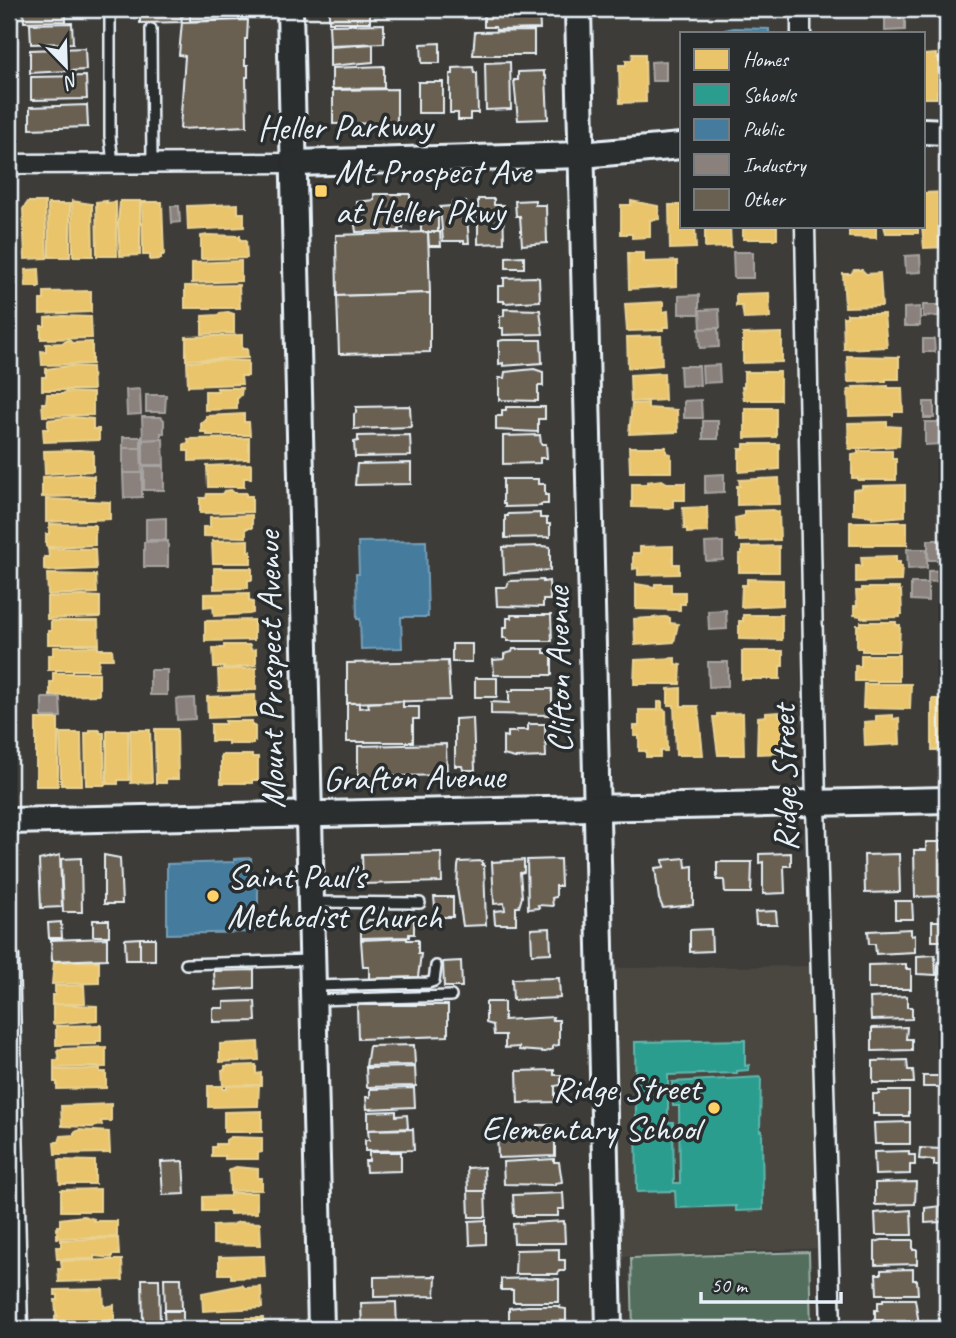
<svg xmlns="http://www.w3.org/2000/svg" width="956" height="1338" viewBox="0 0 956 1338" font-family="Caveat,sans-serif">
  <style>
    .built { fill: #4a4740 }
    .grass { fill: #536e5d; stroke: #9eb0aa; stroke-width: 2 }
    .homes { fill: #e9c46a; stroke: #e9d295; stroke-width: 2 }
    .schools { fill: #2a9d8f; stroke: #63b6ae; stroke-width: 2 }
    .public { fill: #457b9d; stroke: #769eb8; stroke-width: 2 }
    .industry { fill: #8a817c; stroke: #a6a3a1; stroke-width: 2 }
    .building { fill: #6a6051; stroke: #e8f1f8; stroke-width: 2 }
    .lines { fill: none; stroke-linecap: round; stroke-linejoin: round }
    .lane-casing { stroke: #e8f1f8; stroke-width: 14 }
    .street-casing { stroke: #e8f1f8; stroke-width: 23 }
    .secondary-casing { stroke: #e8f1f8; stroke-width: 30 }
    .lane { stroke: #2a2d2e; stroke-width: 9 }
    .street { stroke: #2a2d2e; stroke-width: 18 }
    .secondary { stroke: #2a2d2e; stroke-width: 24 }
    .poi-dot { fill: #ffd166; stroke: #2a2d2e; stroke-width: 2.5 }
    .labels { text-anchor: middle; stroke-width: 7; stroke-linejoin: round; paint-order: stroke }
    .street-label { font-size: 35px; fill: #e8f1f8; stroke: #2a2d2e }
    .poi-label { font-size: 35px; fill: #e8f1f8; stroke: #2a2d2e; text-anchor: start }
  </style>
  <rect width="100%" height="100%" fill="#3d3c38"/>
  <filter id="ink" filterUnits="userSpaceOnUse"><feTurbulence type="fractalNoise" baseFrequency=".0143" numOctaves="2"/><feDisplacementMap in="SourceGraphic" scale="14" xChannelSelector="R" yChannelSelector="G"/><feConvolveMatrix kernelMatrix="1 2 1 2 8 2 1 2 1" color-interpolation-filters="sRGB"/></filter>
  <g filter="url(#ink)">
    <path class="built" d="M814,966l9,282 -209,9 -7,-289z"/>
    <path class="grass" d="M809,1252l2,77h-178l-2,-71z"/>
    <g class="homes">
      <path d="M616,9h55v2l-55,1z"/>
      <path d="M839,9h31v4l-31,1z"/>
      <path d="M633,54h12l1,48 -26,1 -1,-38h7v-5h6z"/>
      <path d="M936,54v4h3l1,33h-3v7h-14v-43z"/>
      <path d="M947,192v55l-23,1 -2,-22 1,-33z"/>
      <path d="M72,201l20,3 1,52h-20z"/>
      <path d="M107,201l-1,2 10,-1 1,54h-20l-1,-54z"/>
      <path d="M120,201h20v54l-20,1 -2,-32z"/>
      <path d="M631,201l27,5 1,13 -9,1v17l-18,1v-4h-11v-29h10z"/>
      <path d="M28,202h17l2,56 -22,1 -2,-50z"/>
      <path d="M142,202h20l2,53h-3v4l-11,1v-5h-7z"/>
      <path d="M48,204h22v53h-21z"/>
      <path d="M238,204v9h6v14l-56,3 -1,-24z"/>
      <path d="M669,205h12v21h14l1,22 -26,1z"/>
      <path d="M705,226h25l1,21 -26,1z"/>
      <rect x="743" y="226" width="34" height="13"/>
      <path d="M849,226h27v12l-27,-1z"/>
      <path d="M884,226h34v7h-32z"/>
      <path d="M208,235l32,1v4h6l1,18 -46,1v-23z"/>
      <path d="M628,253h16v9l33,-1v25l-48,3z"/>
      <path d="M241,261v20l-49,2v-20z"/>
      <path d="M39,269l1,18h-14l-1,-17z"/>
      <path d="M854,270h8l4,4 14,-1 2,33 -37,1 -2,-33h8z"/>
      <path d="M239,285l1,23h-55v-22z"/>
      <path d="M91,291v21l-51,2v-14h4v-8z"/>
      <path d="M769,293l1,25 -26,1 -2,-13h-6v-12z"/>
      <path d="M663,302v10l5,-1 1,16h-6v3l-36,1 -2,-27z"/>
      <path d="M228,312l6,2v19l-32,1v-18l16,-1 2,-2z"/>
      <path d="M847,314h37l3,33 -43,2 -1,-32h4z"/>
      <path d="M63,316l28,1 1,21 -51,1v-13h4v-8z"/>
      <path d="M782,333v29l-39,1v-29z"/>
      <path d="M242,335v14h5l1,9 -62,2v-23z"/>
      <path d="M661,336l1,29 -34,3 -1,-31z"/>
      <path d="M69,340l3,3 20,-1v22l-50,1 -1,-14 5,1v-8l16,-1z"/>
      <path d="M847,356l52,1v22h-13v2l-38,1z"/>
      <path d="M219,360l29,1v15h-7l1,8 -54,2 -1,-24z"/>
      <path d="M70,366l22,1 1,23h-51v-13h4v-8z"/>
      <path d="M744,372h36v28h-36l-2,-13h2z"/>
      <path d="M664,373l1,27 -34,2 -1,-27z"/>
      <path d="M888,386v2h14l1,24h-10v3l-44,1 -1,-26 6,-1 -1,-2z"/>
      <path d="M217,388h25l-1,7 -4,4v10l-32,1v-19h13z"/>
      <path d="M65,392l28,1v22l-50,1 -1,-13h4l1,-9h16z"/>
      <path d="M648,403v5l29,2 1,22 -49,2 3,-30z"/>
      <path d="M745,408h31v29l-31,1z"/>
      <path d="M244,414v8h5l1,13h-43l-1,-3h-5v-10l5,-1v-5z"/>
      <path d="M72,417l21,2v10h6v11l-55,2 -1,-13h5v-9z"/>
      <path d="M887,422v4l13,1 -1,19 -50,3 -1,-26z"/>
      <path d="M249,438v21l-60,2v-10h-5v-7l5,-1 -1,-4z"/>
      <path d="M744,444h35v25l-40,3v-23h5z"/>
      <path d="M629,447h37v6l5,1v18h-41z"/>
      <path d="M79,450l14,1v20l-48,3 -1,-23z"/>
      <path d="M858,451h34v8h4v21h-38v-2h-6v-23l6,-1z"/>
      <path d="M251,464v14h-7v9h-36l-1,-21z"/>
      <path d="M79,475l15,1v20l-52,1v-20z"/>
      <path d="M779,478l1,26 -43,1v-19h3l-1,-6z"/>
      <path d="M662,480l5,3h18v17h-12v7l-5,1 -36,-1v-23h15v-2z"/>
      <path d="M905,485v31l-33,3v-3l-19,-2v-24l9,-1v-3z"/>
      <path d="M231,490l3,3h12v3h6v16l-52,1v-15h6l1,-4h15l2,-3z"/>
      <path d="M46,499l64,3v17l-64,3z"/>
      <path d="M707,507l1,25 -21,1v-4h-3l-1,-21z"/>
      <path d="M773,510l6,2 1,28 -41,1v-3h-3l-1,-20 9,-2v-5z"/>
      <path d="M252,515v13h-6v9l-43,-1v-9h7v-10z"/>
      <rect x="850" y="522" width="57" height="23"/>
      <path d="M49,524l46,1v20l-47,2 -2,-1v-12h3z"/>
      <path d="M248,540v11h3v12h-38l-1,-22z"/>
      <path d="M673,546v18h6v10l-41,1v-7l-5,1v-16h7v-6z"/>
      <path d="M779,546v26h-40v-18h3v-7z"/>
      <path d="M48,548l47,1 1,20 -47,2 -5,-1v-13h5z"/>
      <path d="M896,556v6h4v4h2l-1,15 -45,1v-16h6l-1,-9z"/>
      <path d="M214,568h38v12h-4v8l-34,1z"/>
      <path d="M47,574l49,1 1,18 -49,2z"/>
      <path d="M747,579l36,1v25l-42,2 1,-22h5z"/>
      <path d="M636,584l19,3v-3h16v8h14v12h-5v6l-44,-1z"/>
      <path d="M862,588h37v3h2l1,23h-2v3l-39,1v-2l-7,-1v-9h3l-1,-15h6z"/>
      <path d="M249,593v8l4,1v11l-4,1 -35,2 -1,-10 -9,1v-13z"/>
      <path d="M83,596l17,1v20l-53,2v-22z"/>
      <path d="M743,615h39v25l-43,-1v-18h4z"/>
      <path d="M665,617l5,1v5l8,1 -4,18 -39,3 -1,-26z"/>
      <path d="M254,620v20l-49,1v-20z"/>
      <path d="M51,621h47l1,23h-51v-13h3z"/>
      <path d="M861,622h35v3h4l-1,26h-37v-3h-5v-23h4z"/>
      <path d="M224,645h26l1,5 5,-1v16l-32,4v-2h-10l-1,-19h11z"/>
      <path d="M98,646v3h14l1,10h-14l-1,11h-50v-15h5v-8z"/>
      <path d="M742,651h41v15h-3v13h-38z"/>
      <path d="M861,655h38v26h-44v-15h6z"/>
      <path d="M675,658v6l6,1 -1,19h-46l1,-24z"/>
      <path d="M256,668v22l-37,1 -1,-21z"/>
      <path d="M53,673h46v22l-49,1v-14h3z"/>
      <path d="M864,684h47l-1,25 -47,-1z"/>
      <path d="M681,688v18h17l5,49h-27l-2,-50h-6v-16z"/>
      <path d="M255,695l1,21 -48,2 -1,-21z"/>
      <path d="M932,699h15v55h-7v-4h-8z"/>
      <path d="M658,702h4v7l4,2 1,40h-7v6h-14v-6h-7v-15h-5v-10h5v-16h19z"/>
      <path d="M779,712v4l6,-1 1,30h-3v8l-26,1 1,-37 8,-1v-3z"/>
      <path d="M743,713l1,42h-26l-5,-38h4v-3z"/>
      <path d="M893,715v4l6,-1 1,26 -35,2 -1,-24 12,-1v-5z"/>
      <rect x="36" y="719" width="22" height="67"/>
      <path d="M225,721h27v5h3v15h-2v3h-25v-3h-17v-17h14z"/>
      <path d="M155,729h22l1,50h-12v4h-10z"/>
      <path d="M90,730h10v3h4l1,52h-19l-1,-52h5z"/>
      <path d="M107,730h21l1,50h-11v4h-11z"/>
      <path d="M130,730h20l2,52 -21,1z"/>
      <path d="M60,733h21l1,52h-21z"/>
      <path d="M221,755h31v2h6v23h-6v3h-31z"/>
      <path d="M99,961v22l-47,1 2,-22z"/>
      <path d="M84,985l1,18 -33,2v-10h3v-9z"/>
      <path d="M53,1004l44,2v14l-44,4z"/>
      <path d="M101,1025v16h-5v3l-40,1v-19z"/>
      <path d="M258,1042l1,18 -39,2v-18z"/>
      <path d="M106,1047v20l-52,1v-8h5l-2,-9 4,-2z"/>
      <path d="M256,1065v9l5,-1v12l-38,1 -1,-16h3v-4z"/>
      <path d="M100,1069v3h6v16l-49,1v-7h-3v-12z"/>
      <path d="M259,1085l-1,21 -50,1v-21h15v3h4v-3z"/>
      <path d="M111,1104v17h-10l1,4 -10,2 -30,-1 -1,-20z"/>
      <path d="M262,1111v21h-38v-20z"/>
      <path d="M79,1130l30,2 1,21 -55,1 -1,-12h5l2,-6 13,-1v-2z"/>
      <path d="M231,1137l31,1v14l-4,1v6h-33v-3h-13v-9h4v-3h10v-4z"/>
      <path d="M59,1160l36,1v23h-35z"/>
      <path d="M236,1167l22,2v9h4v12l-32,1 -1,-21z"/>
      <path d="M100,1189v22h-39v-21z"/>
      <path d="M230,1193h27v20l-27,1v-3h-27v-14l27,-1z"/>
      <path d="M83,1216l11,3 -1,2h24v16l-60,1v-12h3v-7z"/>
      <path d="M239,1222l21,1 1,22 -48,-1v-18l18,-1z"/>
      <path d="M118,1238l1,17h-7v3l-18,-2v3h-37l-1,-12h5v-7z"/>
      <path d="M264,1256l1,21 -34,1v-4h-12v-17z"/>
      <path d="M109,1260h13l1,20 -64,2 -1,-13h4l-1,-8z"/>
      <path d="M242,1285l3,3 16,-1 1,21 -59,3 -1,-18z"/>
      <path d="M103,1289l1,18 10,-2v15h-5v3l-54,1v-8h3l-2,-3 -1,-13h3v-5h-3v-5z"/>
      <path d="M222,1318h41l-1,9 4,2h-44z"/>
      <path d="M113,1323v6h-51l4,-5z"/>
    </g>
    <path class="schools" d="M745,1040v26l4,-1 -1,5 -11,1v2l-69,2v47h5l1,61h6l-1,-77h-6l-1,-24 89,-5 -1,54h2l1,79 -27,1v-5l-60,2 -1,-17 -38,1 -2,-150z"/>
    <g class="public">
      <path d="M734,28l35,1v4h-45v-3z"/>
      <path d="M426,541l2,76h-27l1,31 -41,1 -1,-30h-3l-1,-45h3l-1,-32z"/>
      <path d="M251,858l1,25 6,6v15l-5,4 1,24 -87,2v-70l67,-2v-3z"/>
    </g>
    <g class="industry">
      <path d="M885,10h20v20l-20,1z"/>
      <path d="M666,61v20h-14l-1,-19z"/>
      <path d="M171,206h8l1,16 -8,1z"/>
      <path d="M733,252h20v26h-19z"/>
      <path d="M920,255l1,17 -15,1 -1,-17z"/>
      <path d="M699,295v19h-20v-18z"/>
      <path d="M923,305h16v11l-16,1z"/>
      <path d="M920,307v19h-16v-18z"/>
      <path d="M719,309l1,19 -19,1 -1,-19z"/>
      <path d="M718,328l1,19 -19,1 -1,-19z"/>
      <path d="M923,339h11l1,13h-12z"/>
      <path d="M719,365l1,17 -17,1 -1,-17z"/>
      <path d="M680,366h19l1,19 -19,1z"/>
      <path d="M140,389l1,25 -14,1 -1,-25z"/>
      <path d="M146,395h20l-1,17h-19z"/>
      <path d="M701,400l1,18h-18v-17z"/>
      <rect x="924" y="402" width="10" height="16"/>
      <path d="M142,417h19l3,3v13h-3v6l-18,1z"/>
      <rect x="703" y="421" width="15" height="18"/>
      <path d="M925,422h18v22l-18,1z"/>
      <rect x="123" y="437" width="18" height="11"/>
      <path d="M163,439l1,26h-21v-25z"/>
      <path d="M123,448h18l1,25h-19z"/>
      <rect x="144" y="466" width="20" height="24"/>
      <path d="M123,473h19v24l-18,1z"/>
      <path d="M724,474v18l-19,1v-18z"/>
      <path d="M166,518v22h-20v-21z"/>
      <path d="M928,540h17l1,20h-18z"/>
      <path d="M168,541v26h-24v-25z"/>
      <path d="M723,542v18l-17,1 -1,-18z"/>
      <path d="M907,549h20v19l-19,1z"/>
      <path d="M947,570v11l-19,1v-11z"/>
      <path d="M911,583h17v18l-17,-1z"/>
      <path d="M726,610l1,19 -18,1 -1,-19z"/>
      <path d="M708,662h20v24l-19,1z"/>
      <rect x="150" y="670" width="17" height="25"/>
      <path d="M42,698h18l1,19h-19z"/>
      <path d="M194,698l1,21 -18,1 -1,-21z"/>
    </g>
    <g class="building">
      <path d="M23,9h43v12l-42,1z"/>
      <path d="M140,9h43v7h-2l1,6 -42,1z"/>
      <path d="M190,9h56v10l-56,2z"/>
      <path d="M329,9h50v5h-9v8h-41z"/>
      <path d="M484,9h55l1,20 -44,1 -1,-3h-11z"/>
      <path d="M248,20l-1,19h-2v26h3v12h-2l1,49 -67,3 5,-73 -6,-1 3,-33z"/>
      <path d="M72,23l1,20 -42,1 -1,-20z"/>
      <path d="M384,24v19l-54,2 -1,-20z"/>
      <path d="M534,31v24h-61l2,-23z"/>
      <path d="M440,43v20h-18l-1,-19z"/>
      <path d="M373,44v18l-43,4v-19z"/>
      <path d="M85,48l1,22 -56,3v-23z"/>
      <path d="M510,62l1,47 -25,1 -1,-47z"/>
      <path d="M384,66v22l-52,1v-21z"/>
      <path d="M473,67l1,6h3l1,40h-8v7h-12v-7h-8v-39h3v-6z"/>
      <path d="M544,71v5h2l2,43 -30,1 -4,-40h4v-8z"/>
      <path d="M86,76l1,23 -56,1v-23z"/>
      <rect x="418" y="82" width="25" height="31"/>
      <path d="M397,89v34l-64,1v-34z"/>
      <path d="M87,105l1,22 -58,2v-22z"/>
      <path d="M374,194h36v20h-7v14h-4v3l-43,1 -3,-20h4v-10l17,-2z"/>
      <path d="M478,199h16v6h9l1,38 -26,1z"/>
      <path d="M535,200v5h11l1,38 -25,2 -2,-29h-4l-1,-15z"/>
      <path d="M452,202h14l3,41h-5v-2h-21l-3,-34 12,-1z"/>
      <rect x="421" y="214" width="17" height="18"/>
      <path d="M428,232l2,61 -93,3 -1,-61z"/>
      <path d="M428,232h12l1,14h-12z"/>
      <path d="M524,256v12h-18v-11z"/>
      <path d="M535,277l4,1 1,23 -36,2v-2h-6v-15h6v-8z"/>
      <path d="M430,293v59l-91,2 -2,-58z"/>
      <path d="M504,309l36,1 3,24 -40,1v-7h-3v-12h4z"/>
      <path d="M503,340h38l1,23 -39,3v-3l-4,1v-23z"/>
      <path d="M534,369l9,3v14h-5v15l-39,-1v-22h5l1,-6z"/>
      <path d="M410,406l1,21 -57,2v-15l2,-1v-6z"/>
      <path d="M506,407h39v12h-7v13l-42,-2v-14h6v-6h4z"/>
      <path d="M410,435l1,21 -56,1 -1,-15 4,-1v-5z"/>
      <path d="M540,435l1,9h5l1,14h-7v5l-37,1v-28z"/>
      <path d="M411,463v21l-56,1 2,-21z"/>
      <path d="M503,479h35v5h7v11h3v9h-7v2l-36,1v-3h-2z"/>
      <path d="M540,513v5h7v6h3v13l-45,1v-22h3v-2z"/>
      <path d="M542,546l8,1v23l-46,4 -1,-27z"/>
      <path d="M543,580v2l6,-1 1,19h-7v7l-46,-1 -1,-19h11l2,-6z"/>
      <path d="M511,615h40l1,26h-45v-3h-4v-11h4v-9h4z"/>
      <rect x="452" y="644" width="20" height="18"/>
      <path d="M513,649h31v4h8v22h-58l-1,-15 11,-1v-5l8,-2z"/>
      <path d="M448,661l2,39 -103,3v-40z"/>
      <rect x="475" y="678" width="22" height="19"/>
      <path d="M513,689h39v26l-61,-1v-12l18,1v-12h4z"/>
      <path d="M403,701v6h16v12h-6v23h-66v-39h12v5l10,-1 -1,-4z"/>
      <path d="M473,718l2,52h-12l-1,-4h-7v-47z"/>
      <path d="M528,724h17l1,33 -31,1 -12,-3v-19l5,1v-5h8v-2h12z"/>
      <path d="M446,744l1,31 -89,2v-31z"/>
      <path d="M926,842h14v8l7,-1v47l-32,1 -1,-47h12z"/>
      <path d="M441,852l1,30 -79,2 -1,-30z"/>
      <path d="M791,853v13h-7l1,27 -22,1v-32l-4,1v-9z"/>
      <path d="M899,854l1,38 -35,1 -1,-38z"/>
      <path d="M60,855l2,52 -21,1 -2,-48z"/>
      <path d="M104,855l16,3 2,46h-18z"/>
      <path d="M81,858l1,54h-19l-2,-53z"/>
      <path d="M685,858l1,9 7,-1v39l-30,3 -4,-9 -4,-31 9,-1 -1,-7z"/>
      <path d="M560,859l1,27h-5v11l-4,1 1,8 -15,-1 1,3 -11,1 -1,-49z"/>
      <path d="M524,860v12l-4,1 2,24 -3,10h-3v17h-21l-1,-13 11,-1 -1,-7 -10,1 -2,-42z"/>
      <path d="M482,861v4l2,-1 2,61 -23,1 -6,-38 1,-22 1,-4z"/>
      <path d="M717,862h35l-1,31h-26l-1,-13h-7z"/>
      <path d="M434,897h19v20h-17z"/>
      <path d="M895,901h17l1,18h-18z"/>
      <path d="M776,911l1,13h-21l-1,-12z"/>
      <path d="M414,919v15h-5v3l-48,1v-11h3l4,-7z"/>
      <rect x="93" y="920" width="16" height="16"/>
      <rect x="932" y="921" width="15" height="20"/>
      <path d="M61,922l1,16h-13l-1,-15z"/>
      <path d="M550,928l1,25 -19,1 -1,-25z"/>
      <path d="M711,929l1,22 -22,1v-22z"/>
      <path d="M911,929v7l4,-1v17l-39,2 -1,-10h-6l-1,-13z"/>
      <path d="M107,938v21l-55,2 -1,-21z"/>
      <rect x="140" y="938" width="15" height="22"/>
      <path d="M140,938v22h-14l-1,-21z"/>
      <path d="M407,938v2h11v14h3l-3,23 -49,2v-12h-6l-2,-27z"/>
      <path d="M935,955l1,20 -19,-1v-18z"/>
      <path d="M461,961l1,26h-18l-1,-25z"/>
      <rect x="938" y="962" width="9" height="17"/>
      <path d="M906,964v5h5v20h-43v-24z"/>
      <path d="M254,970v18l-39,2 -1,-19z"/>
      <path d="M559,978l1,20 -47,2 -1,-21z"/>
      <path d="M907,996v11h5v12l-41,1 -1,-22z"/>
      <path d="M255,1001l1,20 -43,1v-14h11v-6z"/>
      <path d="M486,1002h18v18l49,-3 -1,3h7v25l-6,1v3l-8,3 -26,-2v-3l-14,1v-13h-11l-1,-10 -7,-2z"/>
      <path d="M357,1005h91v31l-90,3z"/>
      <path d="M907,1027l-1,12h6v11l-40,1v-23z"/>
      <path d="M414,1045l1,20 -49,1 3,-20z"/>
      <path d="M907,1060l1,10h5l1,13h-41v-22z"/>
      <path d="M941,1063h6v23l-6,1z"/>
      <path d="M415,1067l1,19 -49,1 -1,-19z"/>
      <path d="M554,1070v5h7v10l-6,1v16l-37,1 -1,-32z"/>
      <rect x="923" y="1076" width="17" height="11"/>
      <path d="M414,1088l1,19 -48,2 -1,-12h4v-8z"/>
      <path d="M879,1091h30v25h-30v-2h-6v-20h6z"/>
      <path d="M396,1111v5l11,-1 1,13 -40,2v-18z"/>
      <path d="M910,1122v22h-35l-1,-21z"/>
      <path d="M537,1125h15v5h3v26l-57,2 -1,-26 40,-2z"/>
      <path d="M413,1129l1,21 -49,1v-11h4l-1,-10z"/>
      <path d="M920,1148l22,1 -1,16h-7v-5l-15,-1z"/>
      <path d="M909,1151v4h6v10h-5v9l-35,1 -1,-23z"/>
      <path d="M369,1152h32v19l-35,1 -1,-11h4z"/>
      <path d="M554,1159v3h5l3,20 -7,1v2l-51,-1 -1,-22z"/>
      <path d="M183,1161l2,33 -22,1 -2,-33z"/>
      <path d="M941,1161h6v24h-5z"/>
      <path d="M484,1167l1,24h-17l-1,-23z"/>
      <path d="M916,1182l-1,22 -40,1v-22z"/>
      <path d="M468,1191h17l1,26h-17z"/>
      <path d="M563,1193l1,16h-6v7h-44l-1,-21z"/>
      <path d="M941,1206l1,16 -17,1v-15z"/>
      <path d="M911,1210l1,25h-36l-1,-22z"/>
      <path d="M486,1220v24l-16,1 -1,-24z"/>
      <path d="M564,1221l1,22h-51l-1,-19z"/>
      <path d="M882,1240h31v10h4v14l-42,1v-23z"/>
      <rect x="943" y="1244" width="4" height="19"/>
      <path d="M559,1249v11h6v11h-6l-1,3h-43l1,-24z"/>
      <path d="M913,1269v11h4l1,14h-41l-1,-20h5v-4z"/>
      <path d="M436,1276l-1,20 -61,1v-20z"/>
      <path d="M164,1278h17l1,32h-17z"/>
      <path d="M535,1278l24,1v23h-46v-12h-12v-11z"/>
      <path d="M142,1279h17l1,43h-17z"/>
      <path d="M883,1299h32l4,25 -36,1v-5h-8v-10h3v-8h5z"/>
      <path d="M396,1302l1,27h-35l-1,-26z"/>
      <path d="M528,1306h32l-1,2 7,1v20h-57v-21z"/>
      <path d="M164,1311h19v18h-18z"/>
      <rect x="878" y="1327" width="55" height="2"/>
    </g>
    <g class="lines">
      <defs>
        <g id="lane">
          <path d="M110,9v127l3,28"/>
          <path d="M151,29l1,135"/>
          <path d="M312,902l108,1"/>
          <path d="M186,964l124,-4"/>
          <path d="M314,986l114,-3 6,-2 2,-15"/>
          <path d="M315,1000l136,-4"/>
        </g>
        <g id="street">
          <path d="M801,9v24"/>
          <path d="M9,164l285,-1"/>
          <path d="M805,226l11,579 15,524"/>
          <path d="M9,957l9,372"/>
        </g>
        <g id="secondary">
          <path d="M290,9l31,1320"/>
          <path d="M578,9l31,1320"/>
          <path d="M923,131l24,1"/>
          <path d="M294,163l288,-8 99,-9"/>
          <path d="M9,821l938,-21"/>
        </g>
      </defs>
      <use href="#lane" class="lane-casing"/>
      <use href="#street" class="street-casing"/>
      <use href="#secondary" class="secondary-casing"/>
      <use href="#lane" class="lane"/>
      <use href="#street" class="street"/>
      <use href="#secondary" class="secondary"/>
    </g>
  </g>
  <g class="poi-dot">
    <rect x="314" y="184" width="14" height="14" rx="3.5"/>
    <circle cx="213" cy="896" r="7"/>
    <circle cx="714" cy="1108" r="7"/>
  </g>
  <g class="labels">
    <g class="street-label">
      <text transform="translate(345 126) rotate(-1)" y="12">Heller Parkway</text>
      <text transform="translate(270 670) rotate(-91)" y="12">Mount Prospect Avenue</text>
      <text transform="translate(558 670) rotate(-91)" y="12">Clifton Avenue</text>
      <text transform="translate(414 777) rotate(-1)" y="12">Grafton Avenue</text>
      <text transform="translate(784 778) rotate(-91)" y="12">Ridge Street</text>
    </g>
    <g class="poi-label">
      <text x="335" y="183">Mt Prospect Ave<tspan x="335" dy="40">at Heller Pkwy</tspan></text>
      <text x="227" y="888">Saint Paul's<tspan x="227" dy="40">Methodist Church</tspan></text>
      <text x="700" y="1100" text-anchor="end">Ridge Street<tspan x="700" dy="40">Elementary School</tspan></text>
    </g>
  </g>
  <rect width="956" height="1338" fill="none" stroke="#2a2d2e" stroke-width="35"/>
  <rect x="18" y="18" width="921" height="1303" fill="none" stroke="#e8f1f8" stroke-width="2.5" filter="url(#ink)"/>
  <rect x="680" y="32" width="245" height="196" fill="#2a2d2e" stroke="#767b7f" stroke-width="2"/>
  <rect x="694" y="49" width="35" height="21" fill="#e9c46a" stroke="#767b7f" stroke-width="2"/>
  <text x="743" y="66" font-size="21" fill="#e8f1f8">Homes</text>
  <rect x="694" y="84" width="35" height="21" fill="#2a9d8f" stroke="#767b7f" stroke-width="2"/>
  <text x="743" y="102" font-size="21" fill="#e8f1f8">Schools</text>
  <rect x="694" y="119" width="35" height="21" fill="#457b9d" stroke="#767b7f" stroke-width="2"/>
  <text x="743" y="136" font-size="21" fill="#e8f1f8">Public</text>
  <rect x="694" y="154" width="35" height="21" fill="#8a817c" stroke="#767b7f" stroke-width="2"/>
  <text x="743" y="172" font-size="21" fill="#e8f1f8">Industry</text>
  <rect x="694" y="189" width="35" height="21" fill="#6a6051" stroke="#767b7f" stroke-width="2"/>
  <text x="743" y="206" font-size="21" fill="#e8f1f8">Other</text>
  <g transform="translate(66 66) rotate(157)" stroke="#2a2d2e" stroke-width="5" paint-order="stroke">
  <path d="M0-5L12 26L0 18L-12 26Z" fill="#e8f1f8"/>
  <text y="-10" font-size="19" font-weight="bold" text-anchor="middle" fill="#e8f1f8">N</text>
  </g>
  <path d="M701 1292v10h140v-10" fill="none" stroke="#e8f1f8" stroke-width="3.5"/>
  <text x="711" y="1292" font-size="21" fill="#e8f1f8" stroke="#2a2d2e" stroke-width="5" paint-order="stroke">50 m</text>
</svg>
